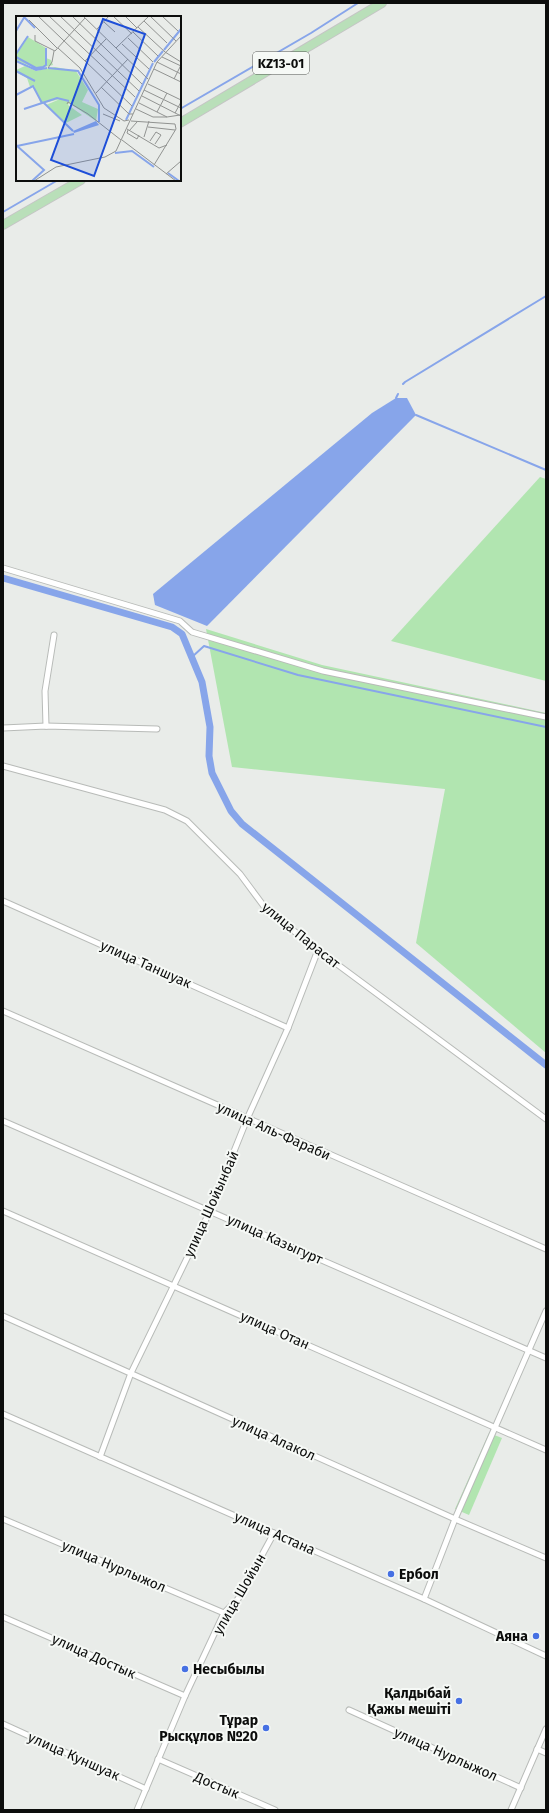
<svg xmlns="http://www.w3.org/2000/svg" width="549" height="1813" viewBox="0 0 549 1813" font-family="'Fira Sans',sans-serif">
  <style>
    .green { fill: #b1e5b0 }
    .water { fill: #87a5ea }
    .lines { fill: none; stroke-linecap: round; stroke-linejoin: round }
    .stream { stroke: #87a5ea; stroke-width: 2 }
    .canal { stroke: #87a5ea; stroke-width: 7 }
    .minor-casing { stroke: #b8bbb8; stroke-width: 7 }
    .primary-casing { stroke: #c5c5c5; stroke-width: 10 }
    .minor { stroke: #fff; stroke-width: 5 }
    .primary { stroke: #b9dfb9; stroke-width: 8 }
    .poi-dot { fill: #4670e3; stroke: #f6f9f6; stroke-width: 1.5 }
    .labels { text-anchor: middle; stroke-width: 4; stroke-linejoin: round; paint-order: stroke }
    .shield { fill: #f6f9f6; stroke: #525452; stroke-width: 1 }
    .shield-label { font-size: 13px; font-weight: bold; fill: #0c0d0c }
    .street-label { font-size: 14px; fill: #0c0d0c; stroke: #f6f9f6 }
    .poi-label { font-size: 14px; font-weight: bold; fill: #0c0d0c; stroke: #f6f9f6; text-anchor: end }
    .inset-river { fill: none; stroke: #87a5ea; stroke-width: 2 }
    .inset-road { fill: none; stroke: #919391; stroke-width: 1 }
    .view { fill: #1d4ed8; fill-opacity: 0.15; stroke: #1d4ed8; stroke-width: 2 }
    .inset-edge { fill: none; stroke: #0c0d0c; stroke-width: 2 }
  </style>
  <rect width="100%" height="100%" fill="#e9ece9"/>
  <g class="green">
    <path d="M540,477l6,2v202l-155,-40z"/>
    <path d="M206,629l116,36 224,48v340l-130,-110 29,-154 -213,-22z"/>
    <path d="M489,1433l13,5 -33,77 -14,-6z"/>
  </g>
  <path class="water" d="M396,398h11l9,17 -209,211 -52,-21 -2,-11 219,-181z"/>
  <g class="lines">
    <g class="stream">
      <path d="M180,109l131,-76 47,-30"/>
      <path d="M3,212l55,-32"/>
      <path d="M403,384l2,-2 141,-86"/>
      <path d="M396,398l2,-4"/>
      <path d="M416,415l130,55"/>
      <path d="M192,657l12,-11 94,29 248,52"/>
    </g>
    <path class="canal" d="M3,578l169,49 10,7 20,48 8,45 -1,29 3,17 19,38 11,13 304,241"/>
    <defs>
      <g id="minor">
        <path d="M3,568l177,53 12,11 131,39 223,46"/>
        <path d="M46,726l-1,-35 9,-56"/>
        <path d="M3,728l43,-2 111,3"/>
        <path d="M3,766l162,44 22,11 53,53 26,35 52,41 228,169"/>
        <path d="M3,901l285,127"/>
        <path d="M3,1011l543,238"/>
        <path d="M3,1121l543,237"/>
        <path d="M3,1211l543,239"/>
        <path d="M3,1316l452,203 91,39"/>
        <path d="M3,1414l421,185 122,57"/>
        <path d="M100,1457l31,-84 79,-162 37,-92 41,-91 30,-78"/>
        <path d="M3,1519l221,94"/>
        <path d="M424,1599l31,-80 91,-208"/>
        <path d="M3,1617l182,79"/>
        <path d="M349,1710l172,78"/>
        <path d="M3,1724l143,65"/>
        <path d="M537,1749l9,4"/>
        <path d="M158,1759l117,51"/>
        <path d="M137,1810l48,-114 39,-83 14,-14 36,-66"/>
        <path d="M511,1810l35,-81"/>
      </g>
      <g id="primary">
        <path d="M180,123l202,-120"/>
        <path d="M3,225l78,-45"/>
      </g>
    </defs>
    <use href="#minor" class="minor-casing"/>
    <use href="#primary" class="primary-casing"/>
    <use href="#minor" class="minor"/>
    <use href="#primary" class="primary"/>
  </g>
  <g class="poi-dot">
    <circle cx="391" cy="1574" r="4"/>
    <circle cx="536" cy="1636" r="4"/>
    <circle cx="185" cy="1669" r="4"/>
    <circle cx="459" cy="1701" r="4"/>
    <circle cx="266" cy="1728" r="4"/>
  </g>
  <g class="labels">
    <rect class="shield" x="253" y="52" width="56" height="22" rx="3"/>
    <g class="shield-label">
      <text x="281" y="68">KZ13-01</text>
    </g>
    <g class="street-label">
      <text transform="translate(301 935) rotate(39)" y="5">улица Парасат</text>
      <text transform="translate(146 964) rotate(24)" y="5">улица Таншуак</text>
      <text transform="translate(274 1131) rotate(24)" y="5">улица Аль-Фараби</text>
      <text transform="translate(211 1204) rotate(-66)" y="5">улица Шойынбай</text>
      <text transform="translate(275 1239) rotate(24)" y="5">улица Казыгурт</text>
      <text transform="translate(275 1330) rotate(24)" y="5">улица Отан</text>
      <text transform="translate(274 1438) rotate(24)" y="5">улица Алакол</text>
      <text transform="translate(275 1533) rotate(24)" y="5">улица Астана</text>
      <text transform="translate(114 1566) rotate(23)" y="5">улица Нурлыжол</text>
      <text transform="translate(239 1594) rotate(-60)" y="5">улица Шойын</text>
      <text transform="translate(94 1656) rotate(24)" y="5">улица Достык</text>
      <text transform="translate(446 1754) rotate(24)" y="5">улица Нурлыжол</text>
      <text transform="translate(74 1756) rotate(24)" y="5">улица Куншуак</text>
      <text transform="translate(217 1785) rotate(23)" y="5">Достык</text>
    </g>
    <g class="poi-label">
      <text x="399" y="1579" text-anchor="start">Ербол</text>
      <text x="528" y="1641">Аяна</text>
      <text x="193" y="1674" text-anchor="start">Несыбылы</text>
      <text x="451" y="1698">Қалдыбай<tspan x="451" dy="16">Қажы мешіті</tspan></text>
      <text x="258" y="1725">Тұрар<tspan x="258" dy="16">Рысқұлов №20</tspan></text>
    </g>
  </g>
  <g transform="translate(16 16)">
    <rect width="165" height="165" fill="#e9ece9"/>
    <path d="M12,21l18,11v10l5,2 2,5 -16,4 -21,-9v-5zM9,50l11,5 19,-4 21,4 12,19 -6,12 16,7 -2,12 -27,-18 -1,2 14,10 -16,8 -20,-18 14,-6 -19,5 -7,-18 -4,1 -3,-9 -11,-6v-2z" fill="#b1e5b0"/>
    <path d="M80,105l3,4 -25,8 -1,-2z" fill="#87a5ea"/>
    <path class="inset-river" d="M8,1l11,11M0,15l9,-15M148,34l17,-21M0,38l12,-18M0,41l20,11 7,-1 3,-2v-17M0,45l20,9 11,-2M138,46l9,-11M32,52l30,3 21,34v17M0,55l19,10M0,79l17,-9 9,17M28,87l29,28M8,93l33,-11 12,3M110,104l27,-57M0,129l28,25 -12,11M1,130l57,-12M99,137l17,-2 22,16M152,157l11,8"/>
    <path class="inset-road" d="M22,0l94,90M33,0l86,81M44,0l79,75M56,0l70,68M67,0l65,63M97,0l19,18M109,0l12,12M134,0l26,25M146,0l16,15M13,4l28,28M128,5l23,22M88,6l11,10M122,11l27,25 16,10M81,13l12,-13M117,16l25,24M19,19v6l20,10 30,-33M112,22l25,24M106,28l27,25M42,32l22,20 24,40 20,13 5,-1M100,32l33,-32M146,41l19,9M69,45l21,-22M141,46l24,12M32,52l4,-6 2,-11M138,53l27,13M158,63l7,-14M132,68l33,16M85,71l28,27h4M128,74l37,18M80,77l32,-34M126,80l39,20M123,87l28,14 13,-2M51,88l1,-2 20,12 33,26M120,93l17,8h14M141,96l10,-19M159,97l6,-11M87,98l17,7M115,105l44,3 1,5 -22,36M132,111l27,3M111,113l32,19 8,-3M112,114l-1,3 10,6 2,-4M113,115l8,-9M128,121l5,-16M106,124l54,41M134,125l6,-9 5,3 -6,9M150,158l15,-13M18,165l22,-14 49,-10 11,-6 41,-89 24,-26"/>
    <path class="view" d="M87,3l42,15 -51,142 -43,-16z"/>
    <rect width="165" height="165" class="inset-edge"/>
  </g>
  <rect width="549" height="1813" fill="none" stroke="#0c0d0c" stroke-width="8"/>
</svg>
